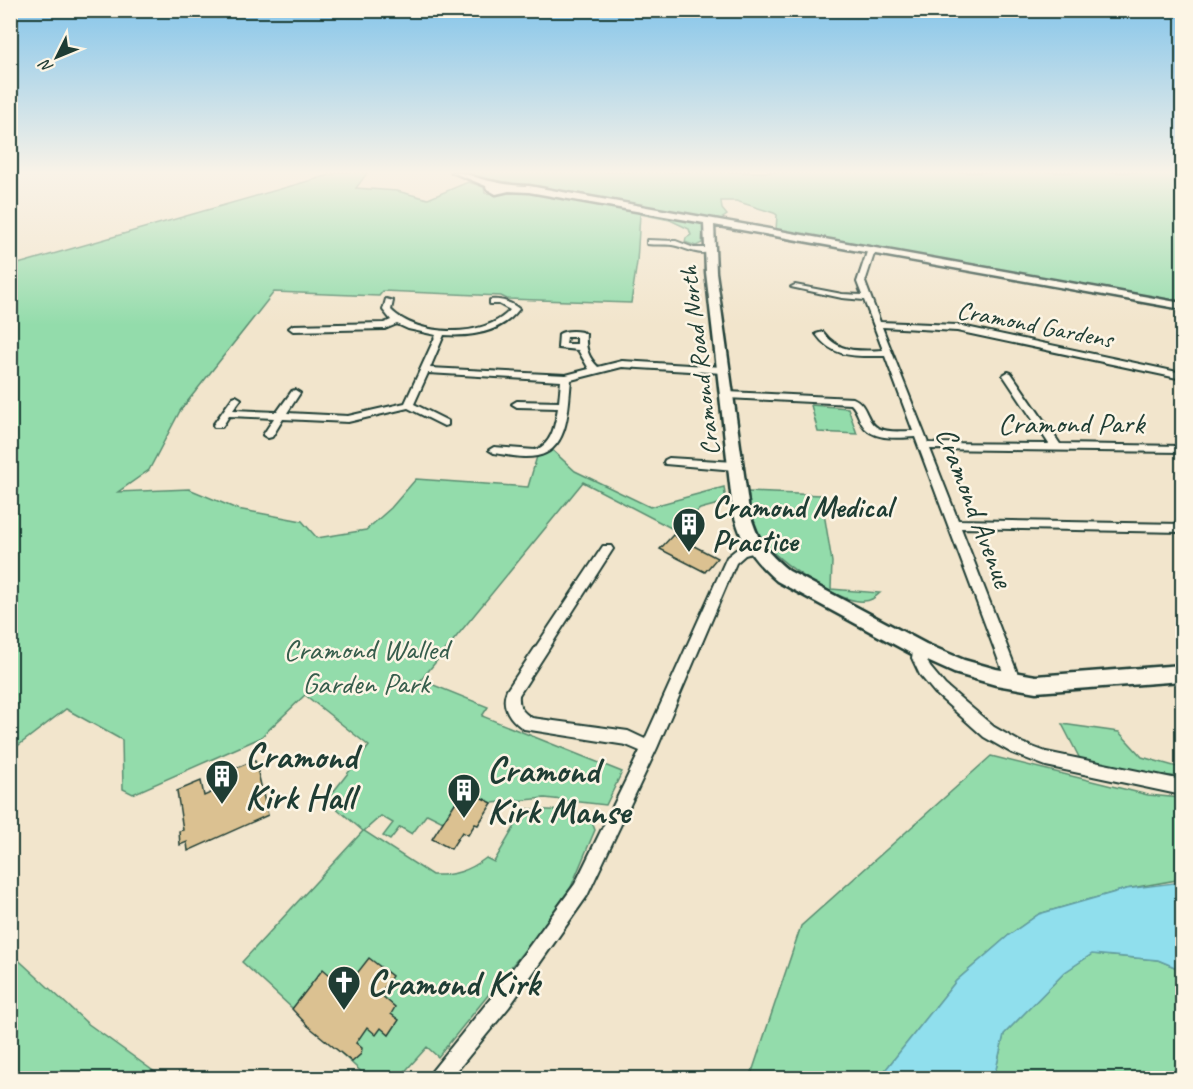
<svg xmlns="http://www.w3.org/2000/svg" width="1193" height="1089" viewBox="0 0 1193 1089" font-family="Caveat,sans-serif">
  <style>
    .green { fill: #93dcab; stroke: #598c70; stroke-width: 1.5 }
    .water { fill: #90dfed; stroke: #639ea3; stroke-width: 1.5 }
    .building { fill: #dbc191; stroke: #1f3d34; stroke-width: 1.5 }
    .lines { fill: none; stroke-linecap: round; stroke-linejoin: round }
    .street-casing { stroke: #1f3d34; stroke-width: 4 }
    .secondary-casing { stroke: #1f3d34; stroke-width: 5 }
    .street { fill: #fcf5e5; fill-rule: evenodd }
    .secondary { fill: #fcf5e5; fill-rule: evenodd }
    .labels { text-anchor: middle; stroke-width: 5; stroke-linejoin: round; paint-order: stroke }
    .far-street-label { font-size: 26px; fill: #1f3d34; stroke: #fcf5e5 }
    .street-label { font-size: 30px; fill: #1f3d34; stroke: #fcf5e5 }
    .poi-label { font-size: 30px; font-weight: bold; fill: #1f3d34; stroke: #fcf5e5; text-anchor: start }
    .park-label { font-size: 30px; fill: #365d4c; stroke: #fcf5e5 }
    .near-poi-label { font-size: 36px; font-weight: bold; fill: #1f3d34; stroke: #fcf5e5; text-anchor: start }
  </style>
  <rect width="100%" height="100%" fill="#f2e5cc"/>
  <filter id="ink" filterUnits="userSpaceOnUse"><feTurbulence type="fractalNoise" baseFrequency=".0167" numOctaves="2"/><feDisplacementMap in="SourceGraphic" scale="12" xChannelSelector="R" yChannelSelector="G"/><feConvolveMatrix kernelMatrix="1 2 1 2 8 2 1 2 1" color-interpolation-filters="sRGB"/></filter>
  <g filter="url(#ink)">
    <g class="green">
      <path d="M340,172h28l-12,16 41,3 31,8 40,-17 16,5 1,6c14,2 28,-1 42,0l1,-7 -48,-8 -17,-6h706l5,3 8,76v52l-406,-72 1,-16 -3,-2 -38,-12h-15l1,8 5,6 -6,4 -24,-4 -5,5 11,5 -1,18 -6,3 -11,-4 1,-4 5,-3 -2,-6 -19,-9 -30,-6 -3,48 -6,41 -124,-4 -6,-3 -118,-5 -4,5 -105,-4 -94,119 -31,59 -31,22 71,-3 48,20 65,12 15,17 49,-8 25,-22 25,-29 112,8 10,-34 12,-5 25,23 75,36 74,-20 2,15 -26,7 -25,21 -92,-48 -162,198 67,27 -6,9 140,56 -16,33 -61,-7 -53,5 -28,-14 -21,33 -16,-8 -15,20 -12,-7 -10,13 -7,-4 10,-13 -12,-7 -17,15 68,44c21,1 37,-4 54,-17l8,4 28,-48 6,-5 41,2 25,9 -1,5 2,5 -24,57 -39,54 -94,116 -11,-10 -28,31h-31l-126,-116 121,-131 -36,-31 42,-54 -64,-51 -45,43 -127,56 -10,-5 -1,-49 -56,-31 -55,42v-485z"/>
      <path d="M811,405l37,3 9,26 -39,-2z"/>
      <path d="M748,492l73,3 11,67 -1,27 49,4c-5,4 -9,8 -16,8 -27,3 -95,-44 -107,-68 -6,-11 -7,-29 -9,-41z"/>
      <path d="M1062,724l57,8 23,25 39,11 1,9 -73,-7 -29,-11z"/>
      <path d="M991,756l157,39 34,3v81l-56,10 -87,25 -30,21 -53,46 -77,97h-129l51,-152z"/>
      <path d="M11,953l76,70 76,55h-152z"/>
      <path d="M1092,954l66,6 24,10v108h-188l10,-44 61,-62z"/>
    </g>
    <path class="water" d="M1182,882v88l-24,-10 -66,-6 -27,18 -61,62 -10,44h-115l77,-97 53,-46 30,-21 87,-25z"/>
    <g class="building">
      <path d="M673,535l44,23 -12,14 -45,-23z"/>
      <path d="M255,760l13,55 -80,36 -1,-9 -7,3 -1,-14 4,-1 -6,-39 24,-10 3,15 20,-9 -2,-13z"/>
      <path d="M464,789l28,14 -14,22 -3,-1 -7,11 -6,-3 -11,17 -19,-10z"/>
      <path d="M369,958l23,18 -12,18 15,13 -4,7 8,6 -10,15 -8,-7 -5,7 -9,-8 -11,16 6,5 -1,6 -9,8 -44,-36 -16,-17 31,-40 14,12 9,-13 9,8z"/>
    </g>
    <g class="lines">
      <defs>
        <g id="street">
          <path d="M647,240l29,1 18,7h16l4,2c-15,8 -28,-3 -42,-5 -8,-1 -17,0 -25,-1z"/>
          <path d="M868,249l7,2 -10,31 15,40 77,3 225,48v6l-225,-48 -75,-4 46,116 121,1 -46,-69 5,-3 3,1 49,71 122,2v6l-252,-3 28,71 224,4v8l-221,-4 59,152 -2,4 -5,2 -5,-2 -2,-4 -91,-243c-17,1 -43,4 -53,-13 -4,-7 -5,-14 -11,-20l-124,-6 -5,-3 5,-3 126,6c15,6 12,23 25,30 10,5 24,3 35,3l-28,-75c-28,0 -52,3 -69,-22l7,-2c15,21 36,19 60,18l-19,-50 -22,-2 -51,-11 4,-2 47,9 20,1 -5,-13z"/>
          <path d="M386,299l7,2 -2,9c26,27 94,29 119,0l-11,-6h-9v-4c11,-1 21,2 29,9 -17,23 -47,28 -75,26l-14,33 136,7 23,-6 -11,-19 -20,-2 1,-14c6,-4 21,-4 27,0 -1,14 2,23 12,33l24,-6 101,6 5,3 -5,3 -101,-6 -51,13c-3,25 -1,70 -34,76 -14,3 -29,-1 -43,-3l-5,-3 5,-3 41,3c18,-6 20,-26 23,-42l-41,-1 -5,-3 5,-3 42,1 2,-21 -133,-8 -14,31 34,17v4l-4,1 -36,-18 -60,14 -65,-3 -11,18 -4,1 -5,-3 11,-17 -45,-2 -7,11h-8l-1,-2 20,-28 3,-1 5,3 -8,11 44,2 15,-21 3,-1 5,3 -13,20 61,3 57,-13 31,-68 -28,-6 -11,-5 -12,5 -92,2 -4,-3 4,-3 91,-2 7,-3 -8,-10zM567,337h10v7h-11z"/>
          <path d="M669,458l66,4 5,4 -5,4 -70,-6 -1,-2 1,-2z"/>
          <path d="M755,544l4,1 2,3 -2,3 -14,4 -9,8 -79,185 -70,148 -78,111 -58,71h-22l3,-7 63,-78 80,-109 65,-133 -14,-6 -102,-16c-14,-9 -24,-23 -17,-39l96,-144h8l2,3 -2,3 -92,143c-1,12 3,17 13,23l96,13 17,8 82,-182 10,-8z"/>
          <path d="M919,643l5,2 2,13 4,9 15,18 49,42 28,16 24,9 136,28v15l-136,-29 -34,-13 -28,-16 -49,-44 -15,-18 -8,-17 2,-13z"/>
        </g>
        <path id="secondary" d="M452,172c14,0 25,7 38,9 13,3 26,5 39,5l653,117v6l-468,-84 2,47 33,239c10,32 15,39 40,60l137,73 38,16 32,9 40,7 146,-11v16l-146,11 -40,-7 -42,-12 -42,-19 -135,-73c-27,-24 -34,-36 -44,-70l-27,-239 -2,-49 -175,-31 -20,-1 -13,3 -9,-5 -1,-3z"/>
      </defs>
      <use href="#street" class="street-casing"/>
      <use href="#secondary" class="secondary-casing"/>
      <use href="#street" class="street"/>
      <use href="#secondary" class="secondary"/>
    </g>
  </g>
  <linearGradient id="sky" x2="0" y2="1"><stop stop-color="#85c5ea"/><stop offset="0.53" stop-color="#f9f3e8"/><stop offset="1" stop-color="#f9f3e8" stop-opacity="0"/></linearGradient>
  <rect width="1193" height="325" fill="url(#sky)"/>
  <defs>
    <symbol id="building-pin" viewBox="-11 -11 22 30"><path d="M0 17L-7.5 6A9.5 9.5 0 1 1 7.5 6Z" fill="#1f3d34" stroke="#fcf5e5"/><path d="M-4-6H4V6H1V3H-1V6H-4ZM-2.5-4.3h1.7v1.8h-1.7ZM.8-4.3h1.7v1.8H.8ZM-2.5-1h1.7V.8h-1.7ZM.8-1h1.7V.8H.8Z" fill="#fff"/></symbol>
    <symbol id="church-pin" viewBox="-11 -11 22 30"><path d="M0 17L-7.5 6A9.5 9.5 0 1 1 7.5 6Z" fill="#1f3d34" stroke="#fcf5e5"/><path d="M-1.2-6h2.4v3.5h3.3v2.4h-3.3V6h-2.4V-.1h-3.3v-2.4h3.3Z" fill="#fff"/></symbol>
  </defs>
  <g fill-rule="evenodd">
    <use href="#building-pin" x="670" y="505" width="38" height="52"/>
    <use href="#building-pin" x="203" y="757" width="38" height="52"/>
    <use href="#building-pin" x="445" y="771" width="38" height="52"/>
    <use href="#church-pin" x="325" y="963" width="38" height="52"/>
  </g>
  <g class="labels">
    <g class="far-street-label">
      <text transform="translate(1035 324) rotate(11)" y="9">Cramond Gardens</text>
      <text transform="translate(699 361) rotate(-97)" y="9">Cramond Road North</text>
    </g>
    <g class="street-label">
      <text x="1071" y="433">Cramond Park</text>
      <text transform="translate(975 507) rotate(69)" y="10">Cramond Avenue</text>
    </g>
    <g class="poi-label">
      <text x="712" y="517">Cramond Medical<tspan x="712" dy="34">Practice</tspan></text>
    </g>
    <g class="park-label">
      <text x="366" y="659">Cramond Walled<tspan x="366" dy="34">Garden Park</tspan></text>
    </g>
    <g class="near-poi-label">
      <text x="245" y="768">Cramond<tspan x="245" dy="41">Kirk Hall</tspan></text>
      <text x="487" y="782">Cramond<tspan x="487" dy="41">Kirk Manse</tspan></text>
      <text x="367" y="995">Cramond Kirk</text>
    </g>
  </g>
  <rect width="1193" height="1089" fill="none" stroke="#fcf5e5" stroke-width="36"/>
  <rect x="18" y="18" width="1157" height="1053" fill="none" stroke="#1f3d34" stroke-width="2" filter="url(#ink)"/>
  <g transform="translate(57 57) rotate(227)" stroke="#fcf5e5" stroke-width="4.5" paint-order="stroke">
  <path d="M0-4.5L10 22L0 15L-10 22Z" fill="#1f3d34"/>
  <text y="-9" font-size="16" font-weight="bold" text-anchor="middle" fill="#1f3d34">N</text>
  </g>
</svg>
